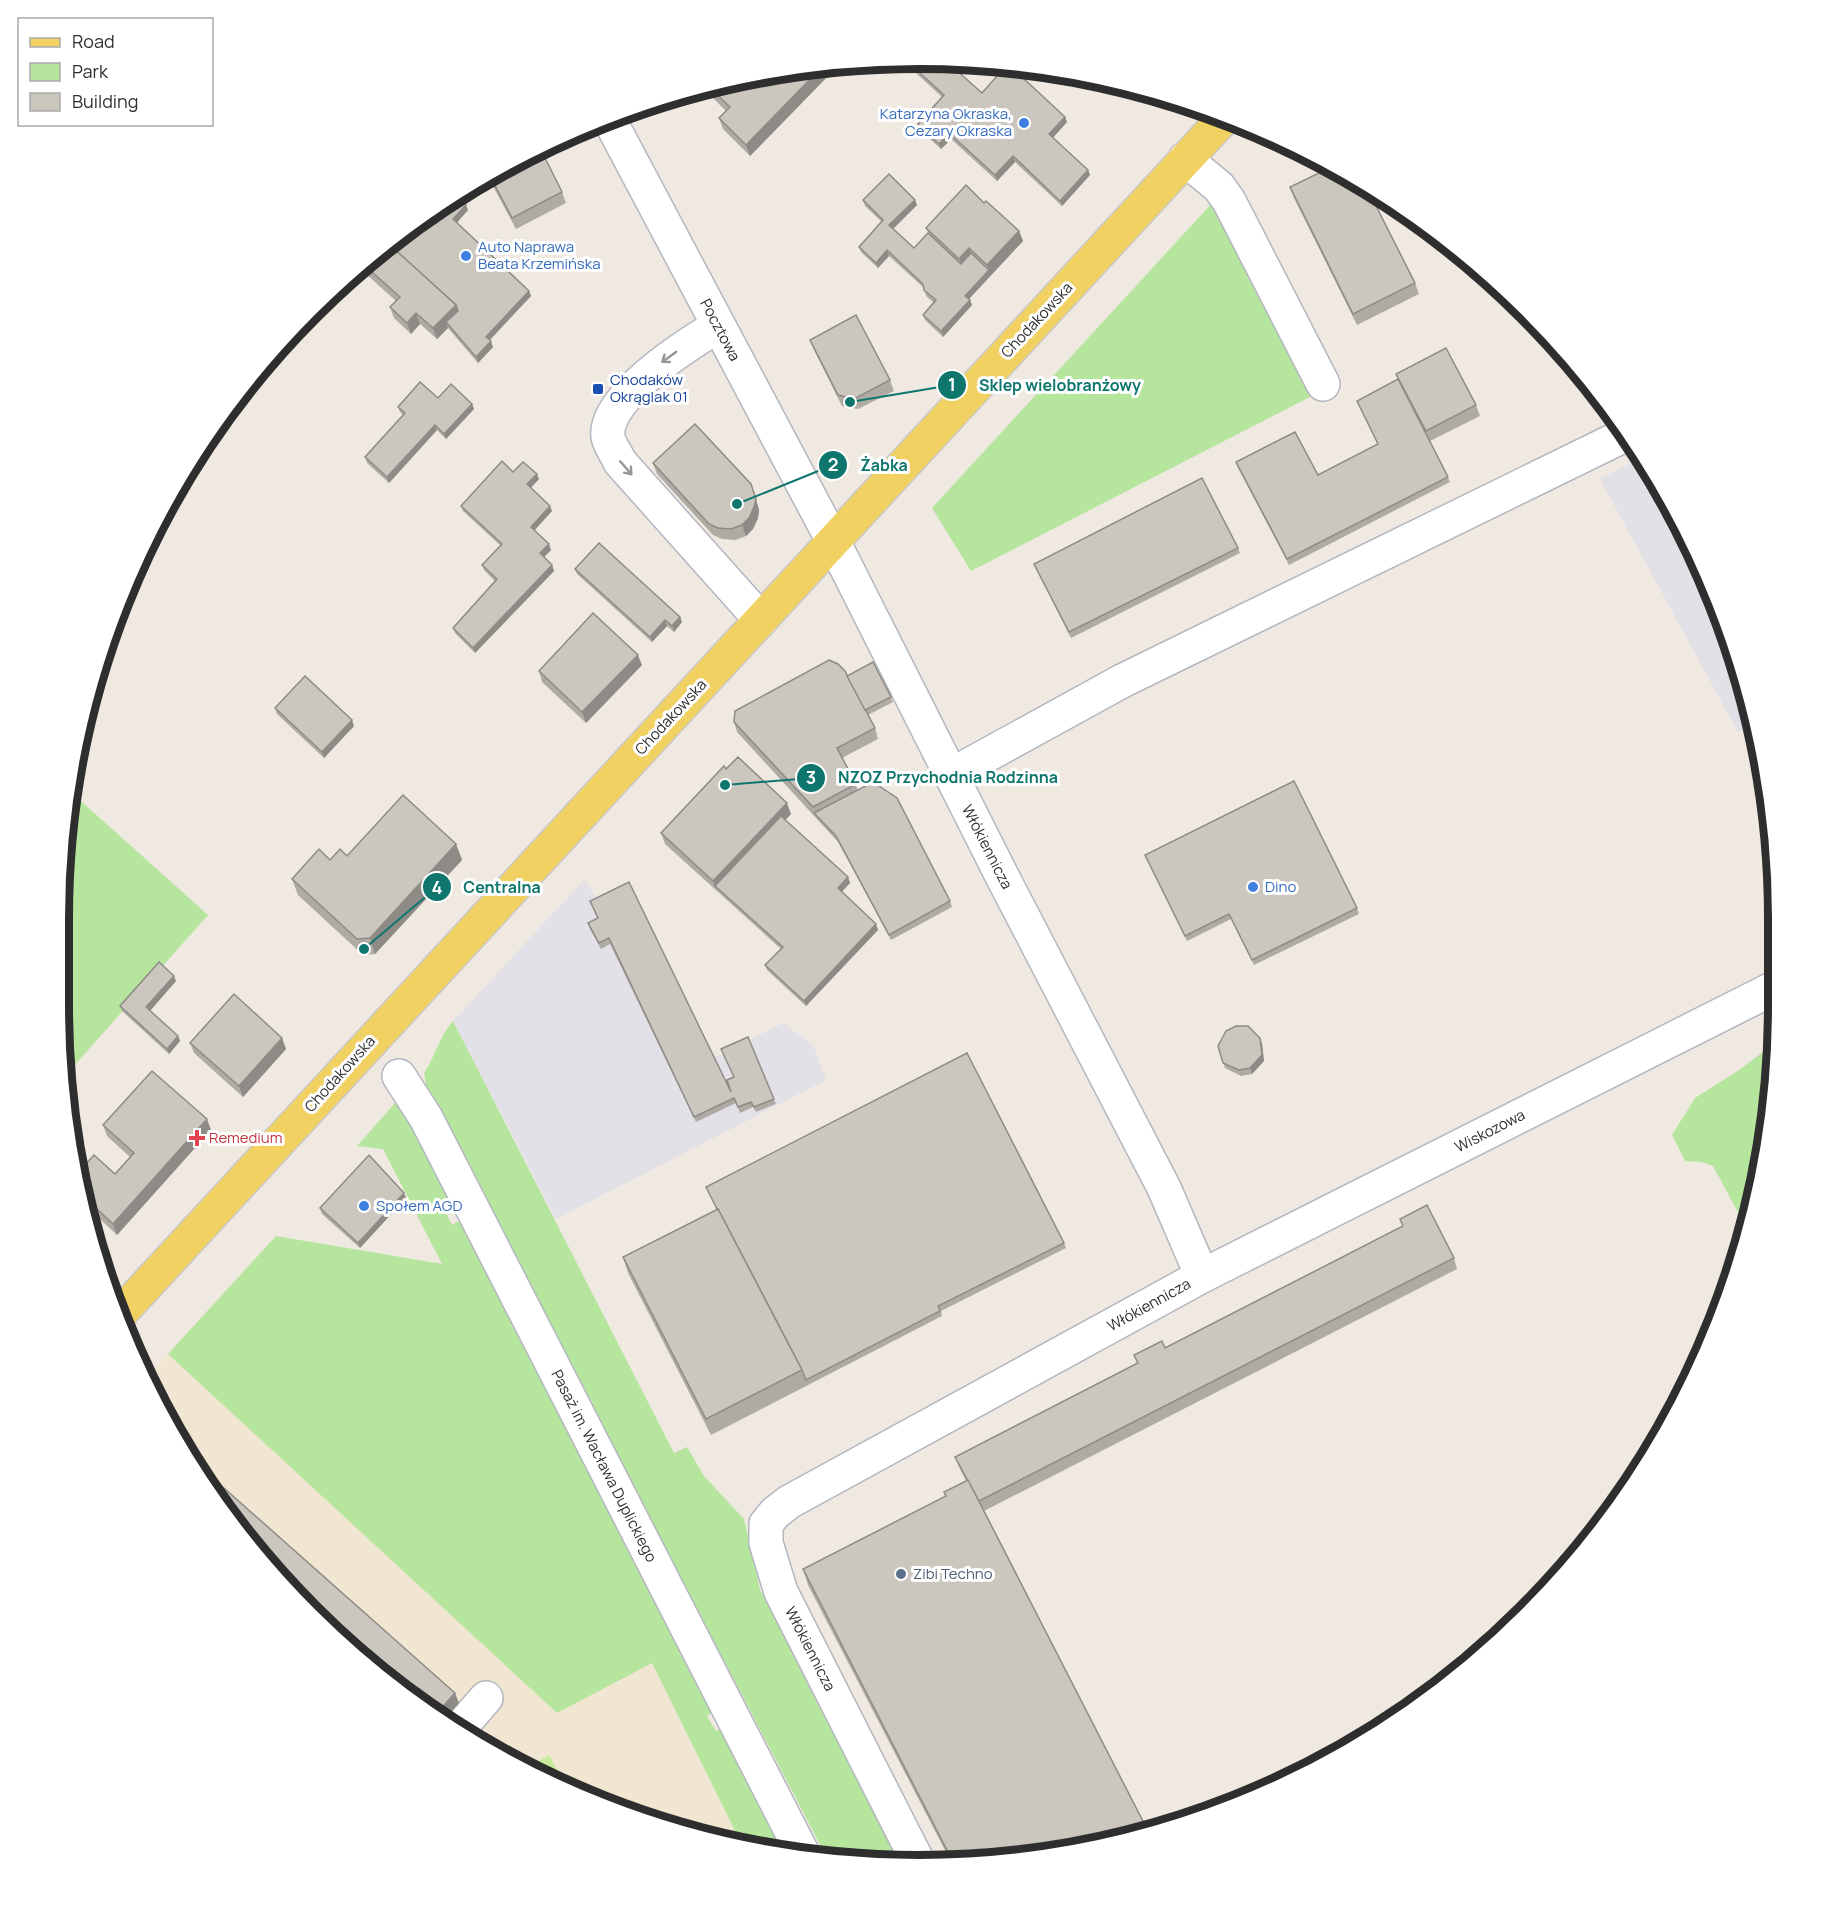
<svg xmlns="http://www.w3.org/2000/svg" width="1837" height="1924" viewBox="0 0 1837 1924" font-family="Manrope,sans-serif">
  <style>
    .industrial { fill: #e3e1e8 }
    .education { fill: #f0e6d1 }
    .green { fill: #b6e59e }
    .pitch { fill: #c9ec9a }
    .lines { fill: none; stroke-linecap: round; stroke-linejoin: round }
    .minor-casing { stroke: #b4b7c1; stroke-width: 36 }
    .major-casing { stroke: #c9c9c9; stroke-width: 36 }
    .minor { stroke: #fff; stroke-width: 33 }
    .major { stroke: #f2d163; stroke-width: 33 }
    .wall { fill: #afaba4 }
    .shaded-wall { fill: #8e8b86 }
    .building { fill: #cbc7bf; stroke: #8e8b86; stroke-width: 1.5 }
    .oneway { stroke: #969696 }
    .shop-dot { fill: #3f7fe0; stroke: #fff; stroke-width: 2 }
    .transit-dot { fill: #1a4fb4; stroke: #fff; stroke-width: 2 }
    .health-dot { fill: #e0444e; stroke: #fff; stroke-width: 2 }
    .service-dot { fill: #5c6f8a; stroke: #fff; stroke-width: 2 }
    .labels { text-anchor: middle; stroke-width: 6; stroke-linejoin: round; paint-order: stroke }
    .shop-label { font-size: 15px; fill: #366cbe; stroke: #fff; text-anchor: start }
    .street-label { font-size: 15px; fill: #2e2e2e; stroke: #fff }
    .transit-label { font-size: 15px; fill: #164399; stroke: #fff; text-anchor: start }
    .health-label { font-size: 15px; fill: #be3a42; stroke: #fff; text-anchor: start }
    .service-label { font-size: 15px; fill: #4e5e75; stroke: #fff; text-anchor: start }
    .rim { fill: none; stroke: #2e2e2e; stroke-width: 8 }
    .leader { fill: none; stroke: #0f766e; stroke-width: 2 }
    .callout-dot { fill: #0f766e; stroke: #fff; stroke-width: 2 }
    .mark-label { font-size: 18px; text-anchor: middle; font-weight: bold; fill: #fff }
    .callout-label { font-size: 16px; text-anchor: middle; font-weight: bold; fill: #0f766e; stroke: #fff; stroke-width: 6; stroke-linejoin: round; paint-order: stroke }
  </style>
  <rect width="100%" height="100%" fill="#efe9e1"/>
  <g class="industrial">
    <path d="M1641,458l22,31 70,153 19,83 -14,7 -138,-253z"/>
    <path d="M584,880l129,178 70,-35 30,22 13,35 -270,139 -103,-198z"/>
  </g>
  <path class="education" d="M276,1236l375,426 90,181 -99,-23 -153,-70 -138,-98 -147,-168 -57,-107z"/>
  <g class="green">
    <path d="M1213,202l99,194 -341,175 -39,-63z"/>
    <path d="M72,793l136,122 -143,161 -6,-71 1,-143z"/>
    <path d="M453,1021l221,432 13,-6 17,29 40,43 16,71 139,268h-72l-400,-768 -3,-17c12,-18 15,-36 29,-52z"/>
    <path d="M1775,1043l-13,131 -16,53 -33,-61 -12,-4 -16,-1 -13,-26 23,-37 44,-28z"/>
    <path d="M401,1102l52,101 -9,6 8,16 10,-6 256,490 -11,7 9,15 10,-5 67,129 -52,-12 -89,-180 -95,50 -389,-359 108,-118 166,28 -59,-115 -26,-3 38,-43z"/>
  </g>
  <path class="pitch" d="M549,1755l17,30 -39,-17z"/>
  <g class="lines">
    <defs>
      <g id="minor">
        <path d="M609,119l224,422 169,335 162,312 38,88 -413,226 -14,11 -9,11v19l15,49 135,266"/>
        <path d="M1185,159l34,28 10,14 94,183"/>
        <path d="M718,326c-30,18 -115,71 -110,111 1,7 9,18 12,25l141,158"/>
        <path d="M951,775l171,-94 503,-246"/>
        <path d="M399,1076l27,42 379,740"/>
        <path d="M1202,1276l576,-290"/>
        <path d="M459,1729l27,-31"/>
      </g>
      <path id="major" d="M118,1316l1105,-1197"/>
    </defs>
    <use href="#minor" class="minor-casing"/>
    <use href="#major" class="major-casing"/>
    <use href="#minor" class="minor"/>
    <use href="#major" class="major"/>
  </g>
  <g class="wall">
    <path d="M946,61l36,32 83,24 2,5 -15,16 36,32 2,5 -28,31 -47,-44 -18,19 -46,-42 -10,10 -21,-19 -2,-6 24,-27 -37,-34z"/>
    <path d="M807,66l21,10 -78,80 -27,-27 -4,-11 7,-7 -15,-15 -3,-7z"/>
    <path d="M489,174l73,18 4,11 -50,26 -29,-54z"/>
    <path d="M1290,187l125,96 4,11 -62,31 -63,-127z"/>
    <path d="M863,200h52l2,5 -24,24 21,19 14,-15 -2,-5 58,-25 35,28 4,10 -54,58 3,6 -29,32 -18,-17 -2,-5 11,-12 -8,-7 -2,-8 -35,-32 -11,12 -17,-16 -2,-5 23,-25 -17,-16z"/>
    <path d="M468,210l-12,13 73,68 2,5 -42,44 4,7 -15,16 -30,-35 -11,11 -17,-15 -9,10 -17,-16 -4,-11 6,-6 -31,-28 -3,-9 28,-19 5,5z"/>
    <path d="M810,340l80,40 4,11 -36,18 -16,-3 -28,-56z"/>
    <path d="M1396,374l80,31 4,11 -50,25 20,41 -161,83 -51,-97 -2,-6 82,13 60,-31 -21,-43 41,-22z"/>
    <path d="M438,398l34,6 2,5 -28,30 -9,-9 -48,53 -22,-20 -2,-6 38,-42 -3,-3 -2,-5z"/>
    <path d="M653,463l102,32 4,15 -1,8 -5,11 -7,7 -11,4 -13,-1 -9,-4 -56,-61z"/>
    <path d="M513,472l26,7 -8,9 21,23 -18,19 17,20 -7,7 8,8 2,6 -79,82 -20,-20 -2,-5 42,-47 -11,-11 -2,-5 19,-19 -38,-35 -2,-5z"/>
    <path d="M1238,548l2,5 -169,85 -37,-74z"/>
    <path d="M575,569l105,48 2,5 -8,10 -7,-6 -15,16 -75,-68z"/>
    <path d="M642,665l-56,58 -44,-41 -3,-11z"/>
    <path d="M847,676l44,21 2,5 -25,13 7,13 3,11 -36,19 16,32 92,111 2,6 -61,33 -53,-98 -101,-110 -3,-10z"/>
    <path d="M275,708l79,18 -30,32 -47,-44z"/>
    <path d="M726,769l65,45 -6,6 63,57 2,6 -8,9 36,38 -72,76 -39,-36 -2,-5 16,-16 -116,-105 -4,-11z"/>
    <path d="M456,844l6,16 -87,94 -12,1 -65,-60 -6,-16 38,-19 17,-4z"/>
    <path d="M1145,855l212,53 2,6 -105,51 -23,-46 -44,22z"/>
    <path d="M590,901l141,191 2,-15 15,-40 28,67 -20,8 -3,-5 -13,6 -4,-10 -40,19 -86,-178 -9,5 -11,-20 -2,-6 10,-5z"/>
    <path d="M176,981l-26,30 28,25 2,5 -11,13 -47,-43 -2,-5z"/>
    <path d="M282,1038l4,11 -43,48 -49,-44 -4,-10z"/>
    <path d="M1260,1038l2,6 2,17 -12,13 -11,2 -16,-8 -7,-22z"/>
    <path d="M103,1125l108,5 -94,105 -32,-30 -9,-30 39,-1 15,-17 -23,-21z"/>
    <path d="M706,1187l358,56 2,5 -125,63 1,5 -231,119 -83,-162 -5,-16 94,-48z"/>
    <path d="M404,1193l2,5 -46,50 -38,-34 -2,-6z"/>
    <path d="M1400,1219l54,39 3,11 -473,242 46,347h-81l-141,-273 -5,-16 142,-72 -1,-5 22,-11 -7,-14 -4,-10 182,-94 -3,-8 31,-7 238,-121z"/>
  </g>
  <g class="shaded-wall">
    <path d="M824,65l4,11 -78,80 -4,-11z"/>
    <path d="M1065,117l2,5 -16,18 -2,-6z"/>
    <path d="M949,133l2,6 -10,10 -2,-5z"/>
    <path d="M1013,156l2,6 -18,19 -2,-6z"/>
    <path d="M1088,170l2,5 -28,31 -2,-5z"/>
    <path d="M915,200l2,5 -26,26 -2,-6z"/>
    <path d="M466,205l2,5 -13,15 -2,-6z"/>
    <path d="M1019,231l4,10 -56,60 -2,-5 24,-26 -2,-5z"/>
    <path d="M969,248l4,10 -10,11 -4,-10z"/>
    <path d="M887,250l2,6 -11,12 -2,-5z"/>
    <path d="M529,291l2,5 -43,46 -2,-5z"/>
    <path d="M970,300l2,5 -29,32 -2,-6z"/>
    <path d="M456,305l4,11 -14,6 2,6 -11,11 -4,-11z"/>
    <path d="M416,313l4,11 -9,10 -4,-11z"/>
    <path d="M491,341l2,6 -15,16 -2,-6z"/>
    <path d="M472,404l2,5 -28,30 -2,-5z"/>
    <path d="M435,425l2,5 -48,53 -2,-6z"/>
    <path d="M537,474l2,5 -10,10 -2,-5z"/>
    <path d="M751,484l8,26 -1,8 -5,11 -7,7 -4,-11z"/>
    <path d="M550,506l2,5 -19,21 -2,-5z"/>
    <path d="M549,544l2,6 -9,9 -2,-6z"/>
    <path d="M552,565l2,6 -79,82 -2,-5z"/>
    <path d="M680,617l2,5 -8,10 -2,-6z"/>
    <path d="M665,620l2,6 -15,16 -2,-5z"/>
    <path d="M638,655l4,10 -56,58 -4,-11z"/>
    <path d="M352,720l2,6 -30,32 -2,-6z"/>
    <path d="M787,803l4,11 -72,76 -4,-4 -2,-5z"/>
    <path d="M456,844l6,16 -87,94 -5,-16z"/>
    <path d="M848,877l2,6 -10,10 -2,-5z"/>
    <path d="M876,924l2,6 -72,76 -2,-5z"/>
    <path d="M174,976l2,5 -28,32 -2,-6z"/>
    <path d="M178,1036l2,5 -11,13 -2,-5z"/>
    <path d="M282,1038l4,11 -43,48 -4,-11z"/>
    <path d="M1260,1038l2,6 2,17 -12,13 -2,-6z"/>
    <path d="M207,1119l4,11 -94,105 -4,-11z"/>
    <path d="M404,1193l2,5 -46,50 -2,-5z"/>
    <path d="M455,1693l4,10 -14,16 -8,-6z"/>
  </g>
  <g class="building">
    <path d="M946,61l36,32 24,-27h4l55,51 -16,17 39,36 -28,31 -47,-45 -18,19 -46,-42 -10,11 -21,-20 26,-29 -35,-32z"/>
    <path d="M824,65l-78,80 -27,-27 11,-11 -20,-19 97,-22z"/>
    <path d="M541,150l21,42 -50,26 -23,-44z"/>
    <path d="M1331,167l37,23 47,93 -62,31 -63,-127z"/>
    <path d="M889,174l26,26 -26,25 25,23 14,-15 33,31 10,-11 18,17 -24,26 5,4 -29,31 -18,-16 13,-15 -12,-10 -1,-6 -36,-34 -11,13 -17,-16 24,-27 -20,-20z"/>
    <path d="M966,185l18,18 2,-2 33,30 -32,34 -18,-17 -10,11 -33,-31z"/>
    <path d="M457,197l9,8 -13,14 76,72 -43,46 5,4 -15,16 -30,-35 12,-11 -2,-6 -61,-55 25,-27z"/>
    <path d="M390,245l66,60 -23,23 -17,-15 -9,10 -17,-16 10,-10 -37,-33z"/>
    <path d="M856,315l34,65 -36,19 -16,-4 -28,-55z"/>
    <path d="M1446,348l30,57 -50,26 -30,-57z"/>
    <path d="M1398,379l50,98 -161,82 -51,-97 59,-30 23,43 60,-31 -21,-43z"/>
    <path d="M420,382l18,16 13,-14 21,20 -28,30 -9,-9 -48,52 -22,-20 40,-44 -7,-6z"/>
    <path d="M695,424l56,60 5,15 -2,8 -5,11 -7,7 -11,4 -13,-1 -9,-4 -56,-61z"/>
    <path d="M502,461l11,11 10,-10 14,12 -10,10 23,22 -19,21 18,17 -9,9 12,12 -79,83 -20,-20 44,-49 -15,-14 20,-21 -41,-38z"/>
    <path d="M1202,478l36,70 -169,84 -35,-68z"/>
    <path d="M599,543l81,74 -8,9 -7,-6 -15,17 -75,-68z"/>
    <path d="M593,613l45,42 -56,57 -43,-41z"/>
    <path d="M829,660l9,4 7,7 30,57 -38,20 19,36 -43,23 -79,-85 1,-11z"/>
    <path d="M873,662l18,35 -26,13 -18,-34z"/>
    <path d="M305,676l47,44 -30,32 -47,-44z"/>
    <path d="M738,757l49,46 -74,78 -52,-48 63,-67 2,3z"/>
    <path d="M1294,781l63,127 -105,52 -23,-46 -44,22 -40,-81z"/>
    <path d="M873,782l24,16 53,103 -61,34 -53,-99 -22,-23z"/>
    <path d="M403,795l53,49 -86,94 -13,1 -65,-60 27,-30 11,11 10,-11 7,7z"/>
    <path d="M781,816l67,61 -10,11 38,36 -72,77 -39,-36 18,-18 -68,-61z"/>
    <path d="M629,882l102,210 -4,-12 7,-3 -13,-28 27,-12 26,62 -20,8 -3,-5 -13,5 -4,-9 -40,19 -85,-179 -10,5 -11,-20 10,-5 -8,-17z"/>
    <path d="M159,962l15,14 -28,31 32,29 -11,13 -47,-43z"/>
    <path d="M234,994l48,44 -43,48 -49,-43z"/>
    <path d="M1236,1026h12l12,12 2,17 -12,13 -11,2 -16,-7 -5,-17 8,-15z"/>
    <path d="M967,1053l97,190 -126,63 2,5 -134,69 -4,-10 -84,-161h-1l-11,-22z"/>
    <path d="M152,1071l55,48 -94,105 -31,-29 -6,-20 18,-20 21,19 19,-21 -31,-28z"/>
    <path d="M369,1155l35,38 -46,50 -38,-35z"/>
    <path d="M1427,1205l27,53 -475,243 -24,-44 183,-94 -4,-8 28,-14 3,7 238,-122 -3,-7z"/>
    <path d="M718,1209l84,161 -96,49 -83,-162z"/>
    <path d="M189,1457l266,236 -18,20 -86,-61 -147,-168z"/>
    <path d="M968,1480l180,351 -118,27h-79l-148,-289 143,-73 -2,-4z"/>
  </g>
  <defs><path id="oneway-shaft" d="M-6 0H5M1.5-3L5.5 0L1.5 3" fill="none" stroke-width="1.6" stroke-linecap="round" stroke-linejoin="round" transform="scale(1.5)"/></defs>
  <g class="oneway">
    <use href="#oneway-shaft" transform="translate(669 357) rotate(144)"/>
    <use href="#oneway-shaft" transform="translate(626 468) rotate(49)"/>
  </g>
  <g class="shop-dot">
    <circle cx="1024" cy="123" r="6"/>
    <circle cx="466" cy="256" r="6"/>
    <circle cx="1253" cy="887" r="6"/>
    <circle cx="364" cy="1206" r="6"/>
  </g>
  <rect class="transit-dot" x="592" y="383" width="12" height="12" rx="3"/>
  <path class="health-dot" d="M194 1129h6v6h6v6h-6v6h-6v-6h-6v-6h6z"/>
  <circle class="service-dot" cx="901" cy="1574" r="6"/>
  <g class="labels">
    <g class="shop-label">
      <text x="1012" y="119" text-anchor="end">Katarzyna Okraska,<tspan x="1012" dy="17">Cezary Okraska</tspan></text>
      <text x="478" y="252">Auto Naprawa<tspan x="478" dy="17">Beata Krzemińska</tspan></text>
      <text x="1265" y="892">Dino</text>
      <text x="376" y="1211">Społem AGD</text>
    </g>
    <g class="street-label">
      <text transform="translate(1037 320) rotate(-47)" y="5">Chodakowska</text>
      <text transform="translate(720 330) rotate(62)" y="5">Pocztowa</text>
      <text transform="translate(671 717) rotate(-47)" y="5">Chodakowska</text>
      <text transform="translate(987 847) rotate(63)" y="5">Włókiennicza</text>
      <text transform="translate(340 1074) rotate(-48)" y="5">Chodakowska</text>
      <text transform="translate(1490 1131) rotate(-27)" y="5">Wiskozowa</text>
      <text transform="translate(1149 1305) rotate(-29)" y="5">Włókiennicza</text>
      <text transform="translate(604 1466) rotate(63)" y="5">Pasaż im. Wacława Duplickiego</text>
      <text transform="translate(810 1649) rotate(63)" y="5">Włókiennicza</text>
    </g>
    <g class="transit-label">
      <text x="610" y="385">Chodaków<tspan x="610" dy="17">Okrąglak 01</tspan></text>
    </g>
    <g class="health-label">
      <text x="209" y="1143">Remedium</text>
    </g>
    <g class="service-label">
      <text x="913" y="1579">Zibi Techno</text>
    </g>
  </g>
  <path d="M0 0H1837V1924H0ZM918 69H919A849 849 0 0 1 1768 918V1006A849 849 0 0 1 919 1855H918A849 849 0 0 1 69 1006V918A849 849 0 0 1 918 69Z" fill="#fff" fill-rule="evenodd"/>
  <path class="rim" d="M918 69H919A849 849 0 0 1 1768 918V1006A849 849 0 0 1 919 1855H918A849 849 0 0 1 69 1006V918A849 849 0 0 1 918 69Z"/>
  <path class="leader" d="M850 402L952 385M737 504L833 465M725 785L811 778M364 949L437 887"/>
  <g class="callout-dot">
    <circle cx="850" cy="402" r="6"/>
    <circle cx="737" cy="504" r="6"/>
    <circle cx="725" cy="785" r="6"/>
    <circle cx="364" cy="949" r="6"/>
    <circle cx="952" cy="385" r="15"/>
    <circle cx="833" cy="465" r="15"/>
    <circle cx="811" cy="778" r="15"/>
    <circle cx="437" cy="887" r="15"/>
  </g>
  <g class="mark-label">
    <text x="952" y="391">1</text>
    <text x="833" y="471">2</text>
    <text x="811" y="784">3</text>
    <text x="437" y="894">4</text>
  </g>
  <g class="callout-label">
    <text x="1060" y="391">Sklep wielobranżowy</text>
    <text x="884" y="471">Żabka</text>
    <text x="948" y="783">NZOZ Przychodnia Rodzinna</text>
    <text x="502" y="893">Centralna</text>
  </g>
  <rect x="18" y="18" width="195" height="108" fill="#ffffff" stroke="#ababab" stroke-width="1.5"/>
  <rect x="30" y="38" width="30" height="9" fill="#f2d163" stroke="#ababab" stroke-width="1.5"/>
  <text x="72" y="48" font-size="18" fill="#2e2e2e">Road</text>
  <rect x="30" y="63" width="30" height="18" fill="#b6e59e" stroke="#ababab" stroke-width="1.5"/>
  <text x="72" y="78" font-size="18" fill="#2e2e2e">Park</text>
  <rect x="30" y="93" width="30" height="18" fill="#cbc7bf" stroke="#ababab" stroke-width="1.5"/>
  <text x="72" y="108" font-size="18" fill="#2e2e2e">Building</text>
</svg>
